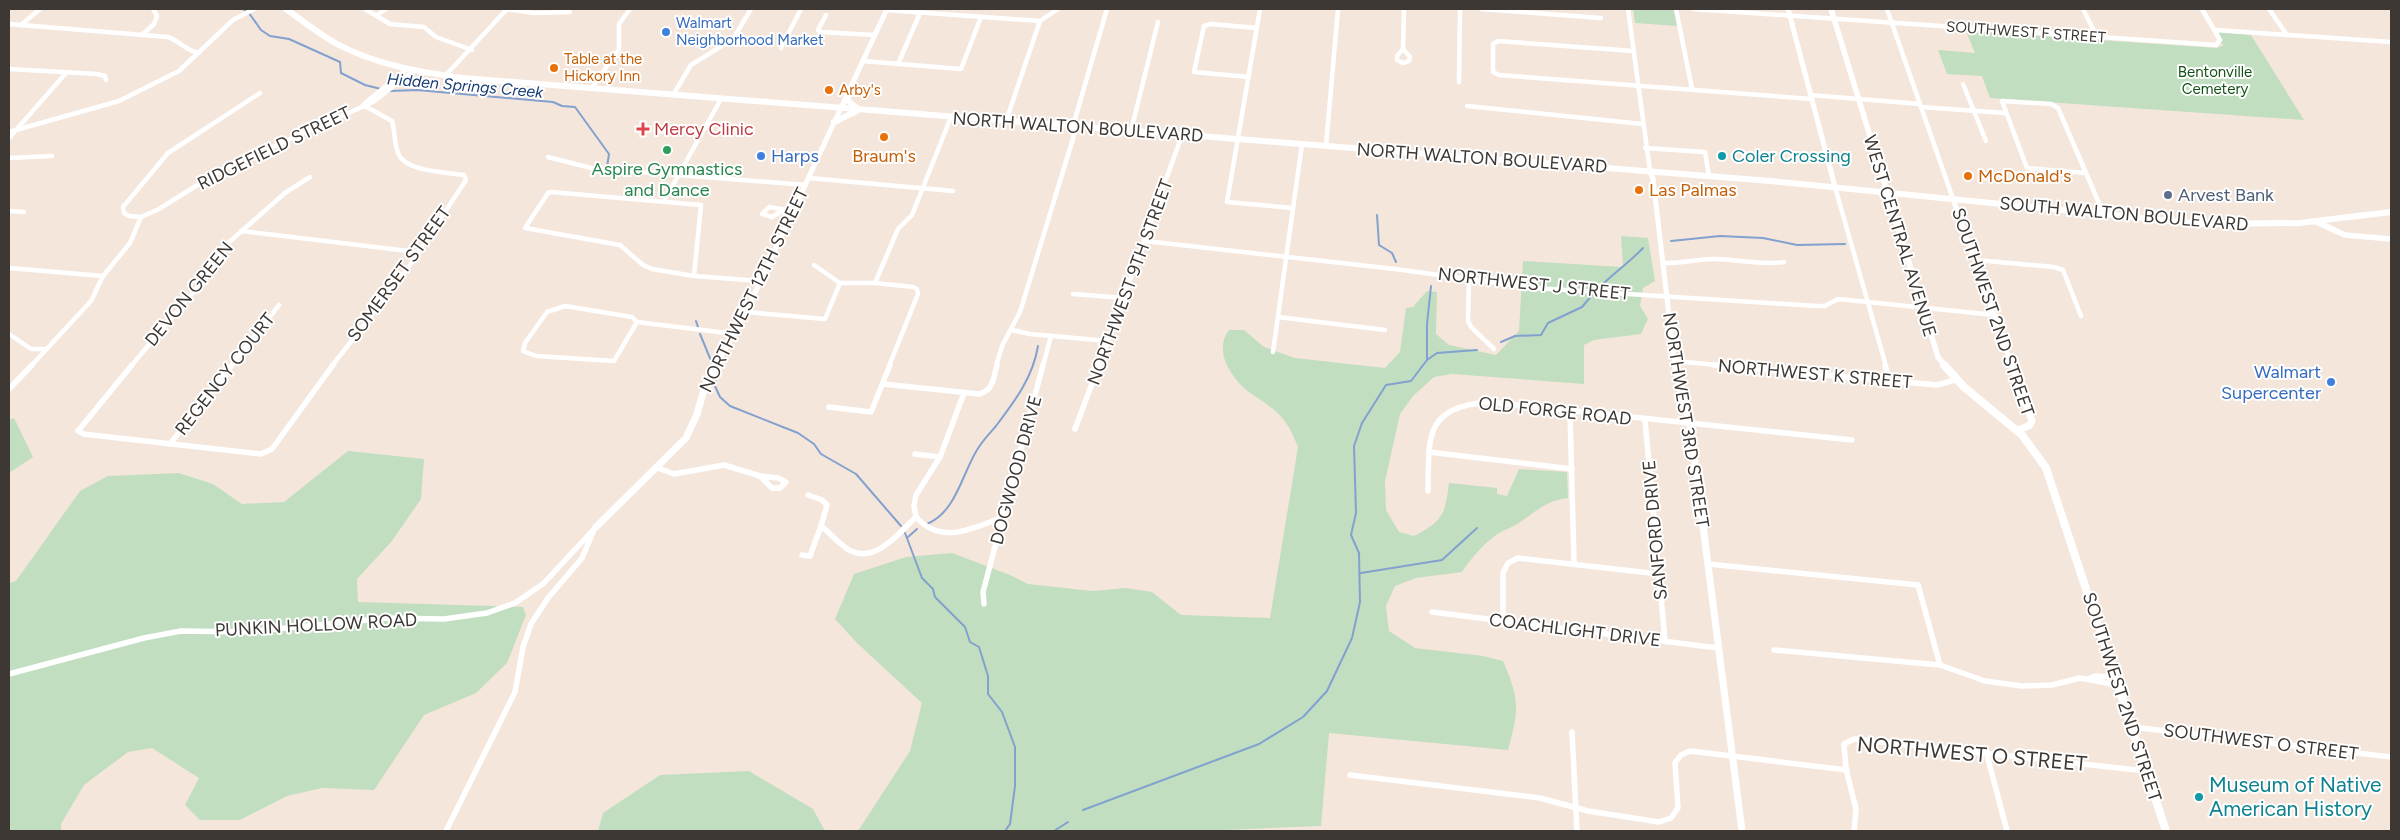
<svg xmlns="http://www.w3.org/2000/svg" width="2400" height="840" viewBox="0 0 2400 840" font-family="Figtree,sans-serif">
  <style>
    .green { fill: #c1dec0 }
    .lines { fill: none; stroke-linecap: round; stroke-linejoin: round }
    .stream { stroke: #82a1cf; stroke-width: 2 }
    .minor-far1 { stroke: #fff; stroke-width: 4.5 }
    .minor { stroke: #fff; stroke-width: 5.5 }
    .tertiary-far1 { stroke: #fff; stroke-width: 5 }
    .tertiary { stroke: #fff; stroke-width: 7 }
    .secondary-far1 { stroke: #fff; stroke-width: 5.5 }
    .secondary { stroke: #fff; stroke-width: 8 }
    .primary { stroke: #fff; stroke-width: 6 }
    .shop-dot { fill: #3f7fe0; stroke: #fff; stroke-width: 2 }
    .food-dot { fill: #e8710a; stroke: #fff; stroke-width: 2 }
    .health-dot { fill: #e0444e; stroke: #fff; stroke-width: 2 }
    .leisure-dot { fill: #2e9e5b; stroke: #fff; stroke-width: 2 }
    .culture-dot { fill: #0f9aa8; stroke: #fff; stroke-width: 2 }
    .service-dot { fill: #5c6f8a; stroke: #fff; stroke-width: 2 }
    .labels { text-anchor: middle; stroke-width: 4; stroke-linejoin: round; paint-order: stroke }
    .far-shop-label { font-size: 15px; fill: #366cbe; stroke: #fff; text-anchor: start }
    .far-street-label { font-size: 15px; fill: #3d3834; stroke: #fff }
    .far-food-label { font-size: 15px; fill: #c56008; stroke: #fff; text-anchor: start }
    .far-park-label { font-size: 15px; fill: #135017; stroke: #fff }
    .far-water-label { font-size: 16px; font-style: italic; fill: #163c75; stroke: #fff }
    .street-label { font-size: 18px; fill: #3d3834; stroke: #fff }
    .health-label { font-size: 18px; fill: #be3a42; stroke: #fff; text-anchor: start }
    .shop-label { font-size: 18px; fill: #366cbe; stroke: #fff; text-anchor: start }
    .food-label { font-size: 18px; fill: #c56008; stroke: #fff; text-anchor: start }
    .culture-label { font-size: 18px; fill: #0d838f; stroke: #fff; text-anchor: start }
    .leisure-label { font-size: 18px; fill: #27864d; stroke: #fff }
    .service-label { font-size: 18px; fill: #4e5e75; stroke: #fff; text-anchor: start }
    .near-street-label { font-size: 21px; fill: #3d3834; stroke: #fff }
    .near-culture-label { font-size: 21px; fill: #0d838f; stroke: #fff; text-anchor: start }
  </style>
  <rect width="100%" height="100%" fill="#f5e6dc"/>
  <g class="green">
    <path d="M1633,9h41l4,17 -43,-3z"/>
    <path d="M1966,31l251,17 7,-3 -3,-2 -3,-9 2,-2 31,3 53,85 -314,-22 -8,-22 -35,-2 -9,-24 37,3z"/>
    <path d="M1621,236l27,2 7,43 -12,7 -3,18 8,13 -7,15 -47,6 -10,5v39l-132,-10 -18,3 -21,19 -13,18 -15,67 1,29 13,22 15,4c29,-15 31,-21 35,-53l48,5v6l10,2 12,-27 48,3 1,26c-22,3 -30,12 -48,24 -6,5 -14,7 -21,11 -15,10 -27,24 -37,39l-46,6 -21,8 -9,20 3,25 26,17 68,8 20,5c17,39 16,49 5,89l-179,-17 -8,93 -121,5h-342l52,-80 12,-48 -65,-60 -22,-24 19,-45 52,-17 46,-4 58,22 18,9 64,7 34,-3 26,4 29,23 89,3 28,-171c-6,-15 -12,-28 -25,-38 -9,-8 -20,-13 -29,-21 -15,-14 -30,-39 -15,-58h15l20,17 31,11 90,10 15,-16 6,-44 7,-1 14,-16 10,1 -1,42 13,11 47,10 23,-24 4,-70 100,6z"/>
    <path d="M14,418l19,39 -24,16v-53z"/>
    <path d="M348,451l76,8 -3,40 -29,42 -35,38 1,23 165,5 3,8 -19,48 -31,30 -52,22 -50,75 -52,-2 -35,8 -47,24h-40l-15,-15 14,-27 -47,-30 -24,4 -44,33 -23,39v7h-52v-248l7,-2 64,-90 28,-15 71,-3 34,11 29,20 42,-2z"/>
    <path d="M749,771l64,38 12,22h-227l5,-18 57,-38z"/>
  </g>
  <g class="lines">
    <g class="stream">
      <path d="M243,9l3,2"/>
      <path d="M249,13l12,17 9,6 19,3 51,23 1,11 24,12 16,4"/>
      <path d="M390,91l27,-1 136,12 9,4 13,1 34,47 -2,13"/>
      <path d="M1377,215l2,30 13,8 4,9"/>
      <path d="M1671,241l49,-5 43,2 34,7 48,-1"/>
      <path d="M1598,289c14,-15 31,-26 45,-41"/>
      <path d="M696,321l2,6"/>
      <path d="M700,334l12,29"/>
      <path d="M1501,342l14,-6 26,-1 7,-12 34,-16 11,-13"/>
      <path d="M1427,360l10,-7 40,-3"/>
      <path d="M717,372l-2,14 5,11 10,9 68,27 16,11 7,10 35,20 45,52"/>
      <path d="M927,524c29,-12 35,-50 50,-74 5,-9 13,-17 19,-24 19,-25 37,-49 42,-80"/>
      <path d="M905,533l17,45 11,11 2,8 30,30 5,15 9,5 9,29v18l14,18 13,35v39l-5,38 -5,7"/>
      <path d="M908,537l9,-8"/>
      <path d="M1361,573l81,-13 35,-32"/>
      <path d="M1083,810l176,-66 44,-27 24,-26 25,-53 8,-36 -1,-49 -8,-18 5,-22 -2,-67 8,-23 24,-38 25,-4 16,-21v-36l4,-38"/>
      <path d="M1054,831l14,-9"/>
    </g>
    <g class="minor-far1">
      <path d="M365,9l25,15 34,3 12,10 36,13"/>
      <path d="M507,9l27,4 36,-1"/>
      <path d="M1260,9l-33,193 66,6"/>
      <path d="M1482,9l119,9"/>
      <path d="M1628,9l22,162"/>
      <path d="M1676,9l16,80"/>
      <path d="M1693,9l523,36 4,-5 -18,-31"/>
      <path d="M1887,9l66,190"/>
      <path d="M2083,9l14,28"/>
      <path d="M2269,9l18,26"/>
      <path d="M886,10l154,11"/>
      <path d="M377,15l9,-6"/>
      <path d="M826,15l-8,15 2,2 55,3"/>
      <path d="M9,24l159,13c12,4 18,14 31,16"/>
      <path d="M21,25l19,-16"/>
      <path d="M2215,30l176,12"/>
      <path d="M142,35l12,-11 3,-8 -4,-7"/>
      <path d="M781,48l20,-39"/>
      <path d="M1403,49l7,8 -1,4 -6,2 -6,-3v-4z"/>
      <path d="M1403,49l1,-40"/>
      <path d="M1633,51l-135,-10 -5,3v28l6,3 312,24"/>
      <path d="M863,61l98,8 20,-52"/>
      <path d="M898,64l22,-51"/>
      <path d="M9,69l88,5 8,2 1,4"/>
      <path d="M445,76l62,-67"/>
      <path d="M1249,77l-55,-5 10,-46 7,-2 46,4"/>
      <path d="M1459,82l1,-73"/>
      <path d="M1963,84l23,57"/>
      <path d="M591,89l28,-40v-25l11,-15"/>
      <path d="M673,95l18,-30 42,-26 18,-30"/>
      <path d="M1810,95l110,9"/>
      <path d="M2002,101l49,3 7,4 28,65 -59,-5z"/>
      <path d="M365,103l42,-34"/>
      <path d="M1467,106l175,18"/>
      <path d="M1921,107l84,6"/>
      <path d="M1006,121l34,-100 18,-12"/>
      <path d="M1131,131l27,-109"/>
      <path d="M9,132l110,-31 60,-30 54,-51 21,-11"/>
      <path d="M9,138l57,-65"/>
      <path d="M1326,146l12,-137"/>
      <path d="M1645,148l60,4 4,24"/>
      <path d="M548,157l43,11 215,17"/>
      <path d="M9,158l43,-2"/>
      <path d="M2086,173l18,42"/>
      <path d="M809,178l144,13"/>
      <path d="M1835,187l51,179"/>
      <path d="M551,192l150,13 -7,71 -42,-7 -9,-4 -23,-20 -95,-17 23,-35z"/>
      <path d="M664,201l57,-102"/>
      <path d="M9,211l15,1"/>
      <path d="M782,211l-10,6 -10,-3 7,-7 24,4"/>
      <path d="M141,217l-12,-1 -5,-3 -1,-6 45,-54 92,-60"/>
      <path d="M241,231l176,21"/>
      <path d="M1145,241l250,28 140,19 282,18h8l13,-7 157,16"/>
      <path d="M1976,260l78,7 9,3 18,46"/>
      <path d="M1663,263c18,1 33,-4 51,-4 23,0 47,7 70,3"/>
      <path d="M814,265l26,18"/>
      <path d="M9,268l94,8"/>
      <path d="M694,276l66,5"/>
      <path d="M1469,280l-1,41 3,6 23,22"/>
      <path d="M875,283l23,-54 14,-14 39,-98"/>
      <path d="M1073,294l52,4"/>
      <path d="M565,306l67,11 5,5 -23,39 -78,-5 -13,-5 2,-8 22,-31z"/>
      <path d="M746,312l79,7 15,-36h35l38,4 4,2 1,5 -29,72"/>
      <path d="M1278,317l107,13"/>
      <path d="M637,322l98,12"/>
      <path d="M1012,330l18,4 78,7"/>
      <path d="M9,334l22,15h16"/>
      <path d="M1273,352l29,-208"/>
      <path d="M1674,361l54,5"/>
      <path d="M31,366l60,-65 12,-25 27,-33 11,-26 18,-8 64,-40 150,-67 40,-31"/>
      <path d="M131,366l76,-90 20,-32 58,-51 25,-16"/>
      <path d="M231,366l48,-61"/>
      <path d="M332,366l76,-98 58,-88 -2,-5c-18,-3 -59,-3 -66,-22 -4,-10 -3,-22 -6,-32l-29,-16"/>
      <path d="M996,366l6,-20 18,-34 55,-180v-13l32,-110"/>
      <path d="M1043,366l8,-30"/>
      <path d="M1099,366l83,-231"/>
    </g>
    <g class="minor">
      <path d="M132,365l-54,66 5,3 178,20 11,-5 61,-84"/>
      <path d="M1714,365l223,20 18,-5"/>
      <path d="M1885,365l5,16"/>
      <path d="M883,384l96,10c15,-4 14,-16 18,-29"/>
      <path d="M9,389l23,-24"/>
      <path d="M829,407l42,5 19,-47"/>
      <path d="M1570,412l4,151"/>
      <path d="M1645,420l20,221"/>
      <path d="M1075,429l24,-64"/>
      <path d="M170,444l62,-79"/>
      <path d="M1429,452l143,17"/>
      <path d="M915,454l25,3"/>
      <path d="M658,468l16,6 50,-9 36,11"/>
      <path d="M760,476l18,2 8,4 -6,6h-8z"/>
      <path d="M1428,491c1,-55 -4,-83 60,-89l364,38"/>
      <path d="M808,495l14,5 5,5 -6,21c9,7 21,21 30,25 25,12 49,-19 65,-34l-2,-11 2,-11 24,-38 24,-64"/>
      <path d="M916,517c26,29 57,11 87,0"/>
      <path d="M802,555l8,1 11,-30"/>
      <path d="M1708,564l210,21 22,80"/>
      <path d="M984,604l-1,-12 60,-227"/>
      <path d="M1432,612l286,36"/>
      <path d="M1503,621v-48l5,-10 10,-5 141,16"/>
      <path d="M1774,650l166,15 45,16 37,5 30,-1 28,-7 38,7"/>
      <path d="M9,674l135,-36 37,-7 65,1 142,-14 56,1 43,-6 28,-10 28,-19 53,-57"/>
      <path d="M2088,679l7,-3 20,1"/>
      <path d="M2132,727l259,30"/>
      <path d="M1572,732l5,99"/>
      <path d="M1987,755l20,76"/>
      <path d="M1350,775l190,23 48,13 71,11 12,-4 7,-10 -3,-45 6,-8 9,-4 157,19"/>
      <path d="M446,831l69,-139 8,-45 8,-23 17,-26 34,-40 12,-28"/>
      <path d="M1854,831l2,-22 -10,-40 -2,-25 10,-5 292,32"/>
    </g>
    <g class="tertiary-far1">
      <path d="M1788,9l47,178"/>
      <path d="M1650,171l3,8 22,187"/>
      <path d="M1953,199l59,167"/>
      <path d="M716,366l30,-54 141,-303"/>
    </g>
    <g class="tertiary">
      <path d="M1675,365l15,59 52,407"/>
      <path d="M2012,365l20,56 -2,4 -11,5"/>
      <path d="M596,527l90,-89 11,-24 8,-28 12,-21"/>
    </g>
    <g class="secondary-far1">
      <path d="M1831,9l107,348 7,9"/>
      <path d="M2336,231l9,4 46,4"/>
    </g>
    <path class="secondary" d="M1944,365l20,22 58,48 24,33 120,363"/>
    <g class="primary">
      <path d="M286,9c17,12 33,25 51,35 39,21 83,28 126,34l1308,103 432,43 96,-1 92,-11"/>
      <path d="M847,94l1,7 10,8"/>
      <path d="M834,122l23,-11"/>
      <path d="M2317,222l19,9"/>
    </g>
  </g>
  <g class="shop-dot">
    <circle cx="666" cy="32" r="5"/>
    <circle cx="761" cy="156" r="5"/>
    <circle cx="2331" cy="382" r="5"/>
  </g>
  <g class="food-dot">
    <circle cx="554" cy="68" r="5"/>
    <circle cx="829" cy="90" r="5"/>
    <circle cx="884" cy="137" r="5"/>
    <circle cx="1968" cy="176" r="5"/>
    <circle cx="1639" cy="190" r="5"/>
  </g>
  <path class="health-dot" d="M640.5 121.5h5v5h5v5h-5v5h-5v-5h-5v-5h5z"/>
  <circle class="leisure-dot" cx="667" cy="150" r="5"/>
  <g class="culture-dot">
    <circle cx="1722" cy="156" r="5"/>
    <circle cx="2199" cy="797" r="5"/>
  </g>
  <circle class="service-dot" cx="2168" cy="195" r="5"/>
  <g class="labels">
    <g class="far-shop-label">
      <text x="676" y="28">Walmart<tspan x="676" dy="17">Neighborhood Market</tspan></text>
    </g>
    <g class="far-street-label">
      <text transform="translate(2026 32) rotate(4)" y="5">SOUTHWEST F STREET</text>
    </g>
    <g class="far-food-label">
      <text x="564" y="64">Table at the<tspan x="564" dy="17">Hickory Inn</tspan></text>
      <text x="839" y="95">Arby's</text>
    </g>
    <g class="far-park-label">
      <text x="2215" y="77">Bentonville<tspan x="2215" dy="17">Cemetery</tspan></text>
    </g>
    <g class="far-water-label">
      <text transform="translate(465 85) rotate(5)" y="6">Hidden Springs Creek</text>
    </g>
    <g class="street-label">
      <text transform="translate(1078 127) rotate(4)" y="6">NORTH WALTON BOULEVARD</text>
      <text transform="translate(274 148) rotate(-26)" y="6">RIDGEFIELD STREET</text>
      <text transform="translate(1482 158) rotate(4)" y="6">NORTH WALTON BOULEVARD</text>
      <text transform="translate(2124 214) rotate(5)" y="6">SOUTH WALTON BOULEVARD</text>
      <text transform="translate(1900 236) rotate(73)" y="6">WEST CENTRAL AVENUE</text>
      <text transform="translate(399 274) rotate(-54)" y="6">SOMERSET STREET</text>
      <text transform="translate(1130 282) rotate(-70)" y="6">NORTHWEST 9TH STREET</text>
      <text transform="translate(1534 284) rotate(6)" y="6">NORTHWEST J STREET</text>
      <text transform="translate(754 290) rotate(-64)" y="6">NORTHWEST 12TH STREET</text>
      <text transform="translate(189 294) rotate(-51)" y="6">DEVON GREEN</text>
      <text transform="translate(1993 312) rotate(71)" y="6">SOUTHWEST 2ND STREET</text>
      <text transform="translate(225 374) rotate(-52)" y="6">REGENCY COURT</text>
      <text transform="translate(1815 374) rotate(5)" y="6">NORTHWEST K STREET</text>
      <text transform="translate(1555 411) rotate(6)" y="6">OLD FORGE ROAD</text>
      <text transform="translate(1686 420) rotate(81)" y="6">NORTHWEST 3RD STREET</text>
      <text transform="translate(1016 470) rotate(-75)" y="6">DOGWOOD DRIVE</text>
      <text transform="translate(1655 530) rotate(-95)" y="6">SANFORD DRIVE</text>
      <text transform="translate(316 625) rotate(-3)" y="6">PUNKIN HOLLOW ROAD</text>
      <text transform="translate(1575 630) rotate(7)" y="6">COACHLIGHT DRIVE</text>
      <text transform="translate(2122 697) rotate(72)" y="6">SOUTHWEST 2ND STREET</text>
      <text transform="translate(2261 742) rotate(7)" y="6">SOUTHWEST O STREET</text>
    </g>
    <g class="health-label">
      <text x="654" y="135">Mercy Clinic</text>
    </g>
    <g class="shop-label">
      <text x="771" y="162">Harps</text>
      <text x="2321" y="378" text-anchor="end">Walmart<tspan x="2321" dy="21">Supercenter</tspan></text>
    </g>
    <g class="food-label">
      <text x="884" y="162" text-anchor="middle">Braum's</text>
      <text x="1978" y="182">McDonald's</text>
      <text x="1649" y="196">Las Palmas</text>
    </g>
    <g class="culture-label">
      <text x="1732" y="162">Coler Crossing</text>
    </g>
    <g class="leisure-label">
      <text x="667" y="175">Aspire Gymnastics<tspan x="667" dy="21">and Dance</tspan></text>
    </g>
    <g class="service-label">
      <text x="2178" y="201">Arvest Bank</text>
    </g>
    <g class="near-street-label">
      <text transform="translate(1972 754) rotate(5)" y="7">NORTHWEST O STREET</text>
    </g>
    <g class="near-culture-label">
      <text x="2209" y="792">Museum of Native<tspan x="2209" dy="24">American History</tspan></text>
    </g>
  </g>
  <rect width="2400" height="840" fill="none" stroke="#3d3834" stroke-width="20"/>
</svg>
